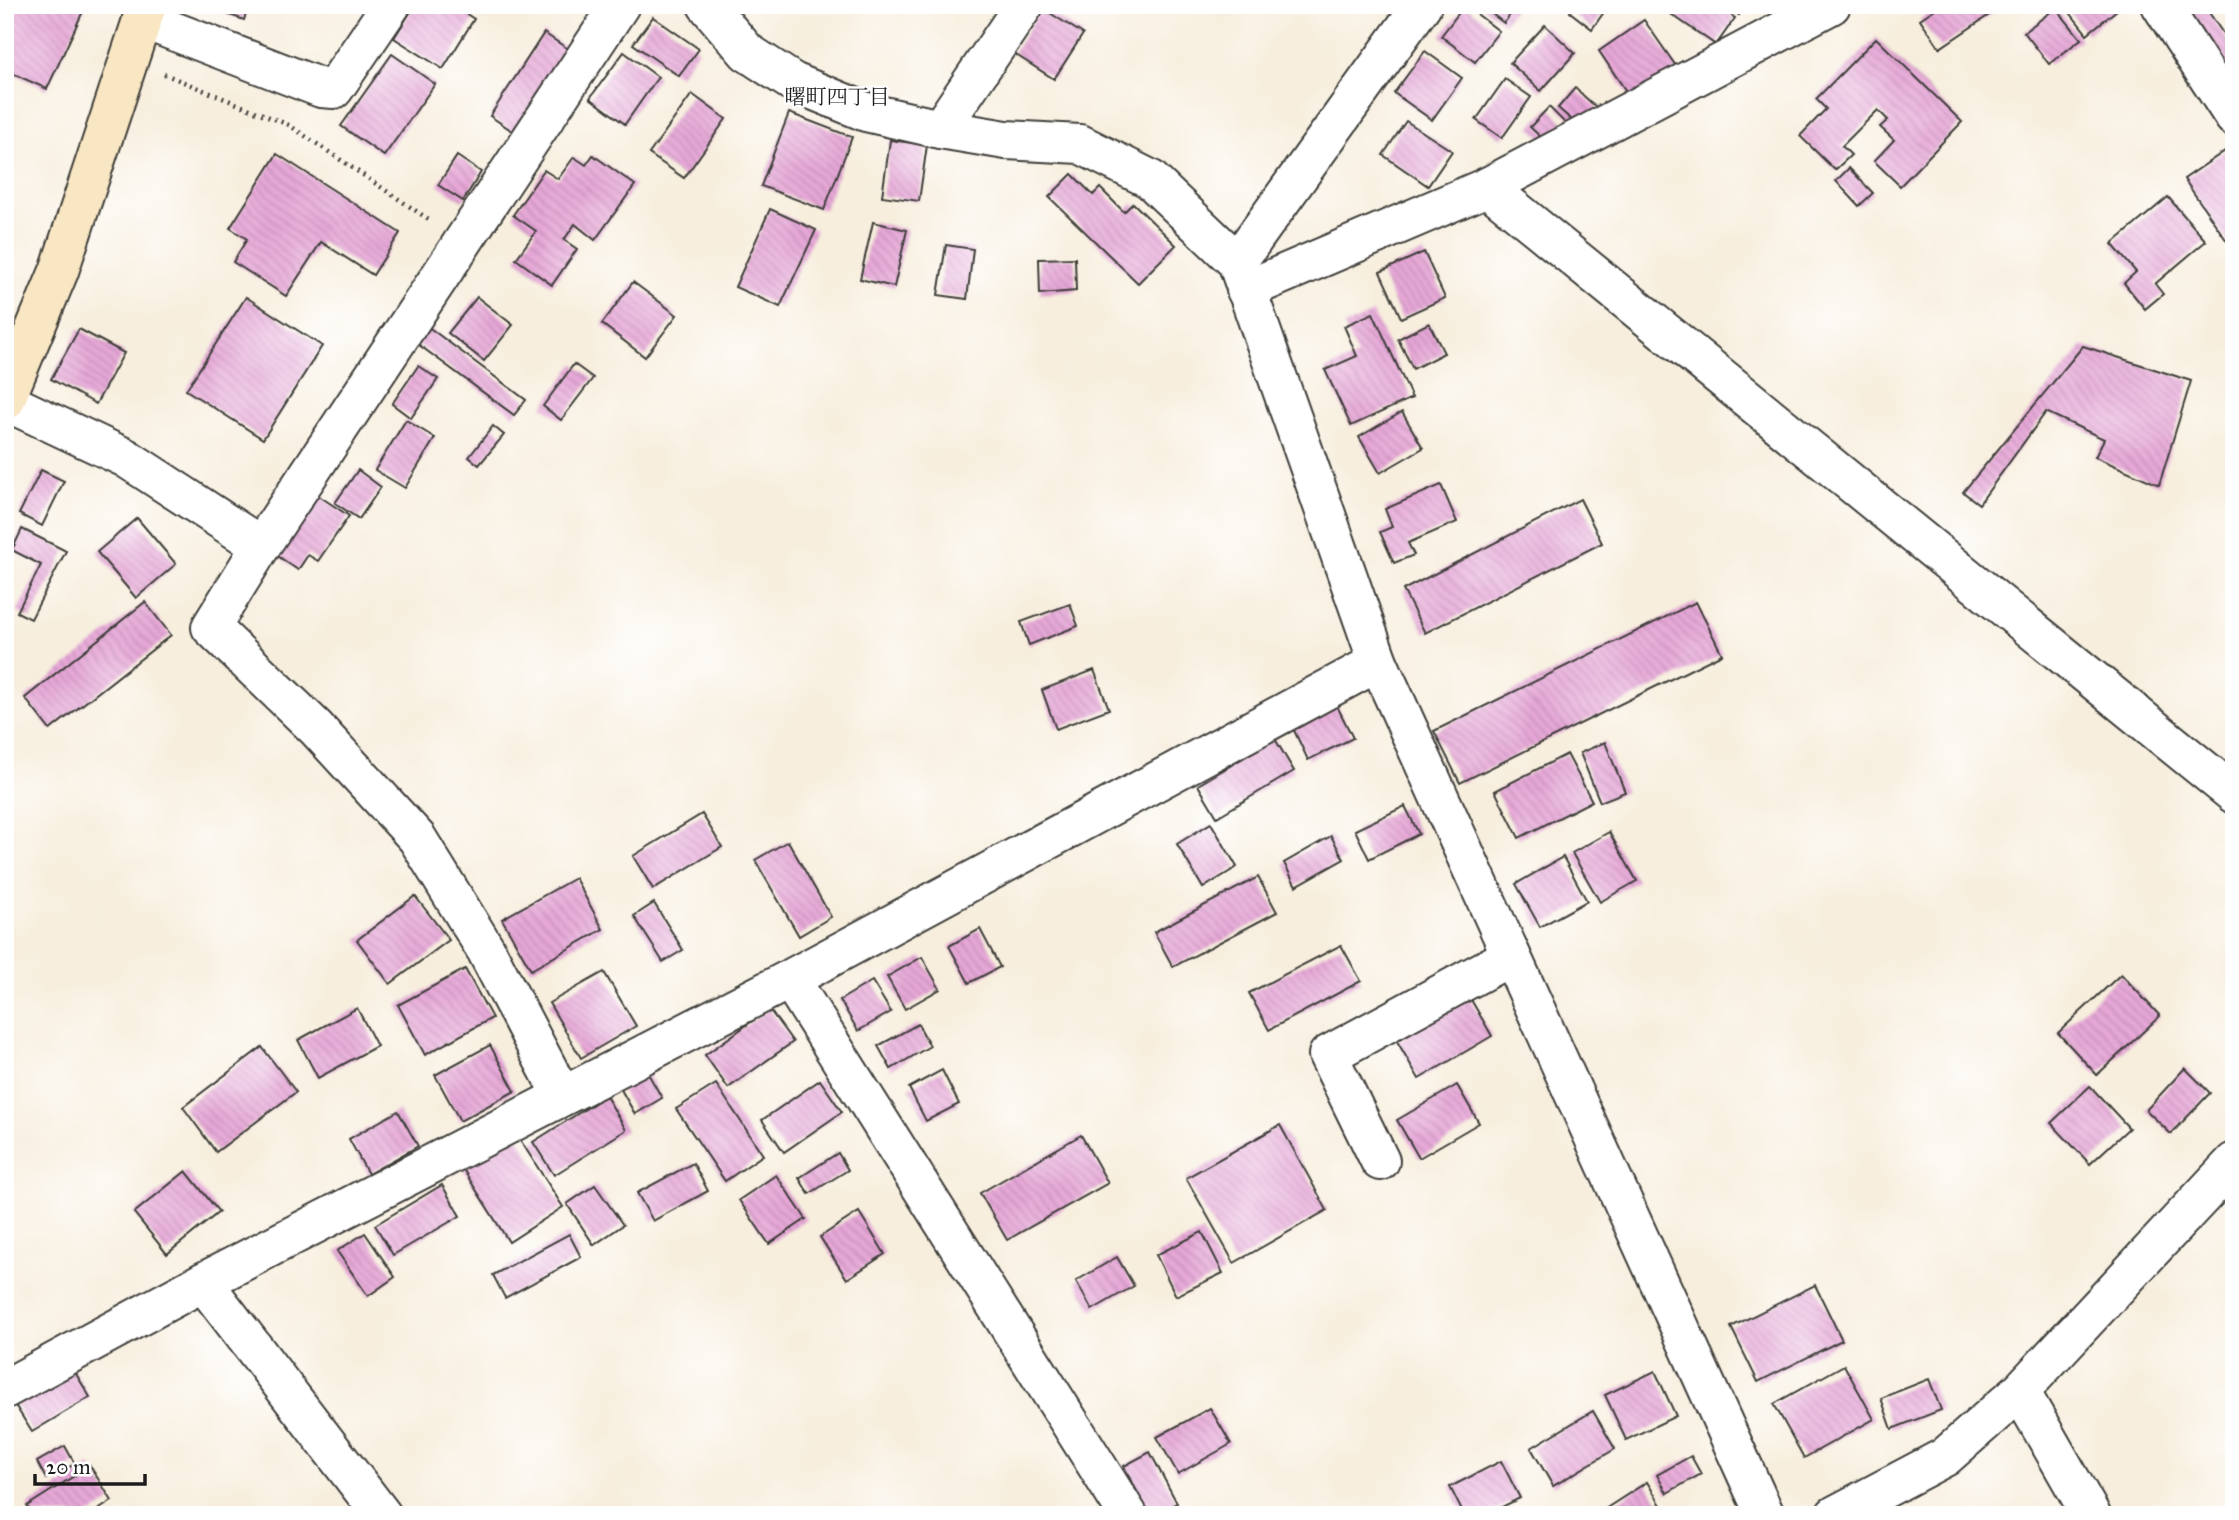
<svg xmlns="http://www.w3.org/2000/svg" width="2239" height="1520" viewBox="0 0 2239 1520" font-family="'IM FELL Great Primer','Noto Serif JP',serif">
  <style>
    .building { fill: url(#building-back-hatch) }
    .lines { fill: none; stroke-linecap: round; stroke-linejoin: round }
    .street-casing { stroke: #3d3c39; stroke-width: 42 }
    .secondary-casing { stroke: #3d3c39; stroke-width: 42 }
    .path { stroke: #3d3c39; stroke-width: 4.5; stroke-dasharray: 2 5; stroke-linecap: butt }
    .street { stroke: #fff; stroke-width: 38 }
    .secondary { stroke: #f9e7c3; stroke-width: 38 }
    .labels { text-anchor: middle; stroke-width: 5; stroke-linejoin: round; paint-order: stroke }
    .neighbourhood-label { font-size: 21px; fill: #1c1c1c; stroke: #fff }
  </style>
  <defs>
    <pattern id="building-back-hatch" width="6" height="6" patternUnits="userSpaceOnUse" patternTransform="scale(1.75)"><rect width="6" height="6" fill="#e6a7d7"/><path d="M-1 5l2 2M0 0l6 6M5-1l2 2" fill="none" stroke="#c58fb8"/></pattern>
  </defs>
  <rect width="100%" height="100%" fill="#fff"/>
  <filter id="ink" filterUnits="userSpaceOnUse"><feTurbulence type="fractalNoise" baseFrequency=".0143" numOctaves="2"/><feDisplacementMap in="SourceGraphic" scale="14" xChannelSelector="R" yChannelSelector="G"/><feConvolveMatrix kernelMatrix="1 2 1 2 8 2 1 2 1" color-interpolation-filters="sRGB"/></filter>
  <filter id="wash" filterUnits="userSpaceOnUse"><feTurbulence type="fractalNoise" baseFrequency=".00686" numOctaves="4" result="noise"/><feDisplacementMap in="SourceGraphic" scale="28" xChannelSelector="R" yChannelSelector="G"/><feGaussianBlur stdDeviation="1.57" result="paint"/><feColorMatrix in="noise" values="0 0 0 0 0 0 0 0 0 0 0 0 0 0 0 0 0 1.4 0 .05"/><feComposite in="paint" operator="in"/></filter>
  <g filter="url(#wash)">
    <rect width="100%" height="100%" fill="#f7eedd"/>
    <g id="blocks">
      <g class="building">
        <path d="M5,5h76l4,2 -38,82 -42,-19z"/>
        <path d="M226,5h23l-5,15 -20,-7z"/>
        <path d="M415,5h38l21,14 -31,50 -49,-31z"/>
        <path d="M1465,5l34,26 -24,31 -34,-26z"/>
        <path d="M1480,5h37l-13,18z"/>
        <path d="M1575,5h34l-17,24 -22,-17z"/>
        <path d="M1673,5h44l18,13 -19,27 -48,-33z"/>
        <path d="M1725,5h21l-7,10z"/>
        <path d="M1941,5h54l3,4 -58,39 -20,-29z"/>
        <path d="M2064,5h59l-36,29z"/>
        <path d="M2167,5h37l30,45v10l-21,14z"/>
        <path d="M1042,8l41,26 -29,45 -41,-26z"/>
        <path d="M2056,8l25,31 -32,25 -25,-32z"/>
        <path d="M653,17l46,32 -20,27 -46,-32z"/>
        <path d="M1644,20l34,49 -46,31 -33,-49z"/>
        <path d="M1545,25l30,28 -34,38 -31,-28z"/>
        <path d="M544,33l24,16 -54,83 -24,-16z"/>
        <path d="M1876,38l86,84 -62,64 -26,-25 20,-21 -14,-13 8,-7 -10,-10 -36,36 9,9 -16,15 -35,-34 26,-27 -10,-10z"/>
        <path d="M1425,51l37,27 -30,42 -38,-27z"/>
        <path d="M624,52l34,25 -33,47 -35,-26z"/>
        <path d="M392,54l43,30 -51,72 -43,-30z"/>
        <path d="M1505,79l26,18 -29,41 -26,-18z"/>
        <path d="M1575,88l22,20 -17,19 -22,-19z"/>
        <path d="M692,94l34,25 -42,59 -35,-24z"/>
        <path d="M1549,107l16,16 -19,19 -16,-15z"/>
        <path d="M789,113l63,24 -28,73 -63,-24z"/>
        <path d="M1406,121l46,30 -24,35 -45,-31z"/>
        <path d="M890,140l37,5 -8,56 -37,-5z"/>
        <path d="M2225,151l9,13v77l-5,3 -45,-65z"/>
        <path d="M277,154l123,79 -27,42 -52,-33 -35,54 -53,-34 14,-23 -17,-11z"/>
        <path d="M593,155l42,30 -40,55 -20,-16 -11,16 13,9 -25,36 -36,-26 20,-28 -23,-16 31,-45 14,9 16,-22 12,8z"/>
        <path d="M457,156l24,16 -18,29 -25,-16z"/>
        <path d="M1849,168l24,25 -14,13 -23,-25z"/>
        <path d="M1072,174l21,21 7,-7 24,24 9,-9 43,42 -38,38 -89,-86z"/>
        <path d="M2168,197l38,44 -51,43 8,10 -18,15 -21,-26 12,-11 -24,-28z"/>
        <path d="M770,209l46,21 -36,77 -45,-20z"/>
        <path d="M873,222l34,8 -13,57 -34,-8z"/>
        <path d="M946,245l27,4 -6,50 -29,-4z"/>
        <path d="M1424,252l21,46 -44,20 -21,-46z"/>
        <path d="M1075,258l1,33 -36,3 -1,-35z"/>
        <path d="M633,282l44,33 -32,42 -43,-33z"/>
        <path d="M246,297l76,49 -59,93 -77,-49z"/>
        <path d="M477,297l36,28 -29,36 -36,-28z"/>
        <path d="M1373,313l39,85 -61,28 -26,-56 32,-14 -13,-30z"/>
        <path d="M1429,323l15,30 -31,16 -15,-30z"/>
        <path d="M427,326l99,74 -12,15 -99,-73z"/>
        <path d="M79,329l45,24 -28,51 -45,-25z"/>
        <path d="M2083,346l108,35 -32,104 -64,-28 9,-18 -58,-27 -67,92 -16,-12z"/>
        <path d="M574,364l19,14 -32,42 -18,-14z"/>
        <path d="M418,366l20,13 -27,39 -19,-14z"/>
        <path d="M1402,412l21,36 -43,25 -21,-36z"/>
        <path d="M406,420l29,18 -30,50 -30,-18z"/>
        <path d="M493,426l11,9 -25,30 -10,-8z"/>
        <path d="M41,470l23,11 -22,45 -23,-12z"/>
        <path d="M358,470l23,17 -22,32 -24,-16z"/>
        <path d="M1441,485l16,37 -49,21 6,12 -20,8 -14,-31 12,-5 -7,-18z"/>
        <path d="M316,494l33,22 -31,45 -10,-6 -10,15 -23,-16z"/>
        <path d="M1580,499l22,44 -177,90 -22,-43z"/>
        <path d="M137,518l39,46 -40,34 -39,-46z"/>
        <path d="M22,529l44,22 -35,68 -14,-7 24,-47 -29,-15z"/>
        <path d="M145,602l26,33 -121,95 -25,-32z"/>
        <path d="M1696,602l26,52 -262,129 -26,-52z"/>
        <path d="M1070,604l8,22 -49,19 -8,-23z"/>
        <path d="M1094,670l15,39 -53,20 -14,-39z"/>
        <path d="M1335,702l18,36 -45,22 -17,-36z"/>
        <path d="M1275,739l19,32 -77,46 -19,-32z"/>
        <path d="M1605,742l20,50 -25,10 -20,-49z"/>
        <path d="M1567,754l25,47 -73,37 -24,-47z"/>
        <path d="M1405,806l14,28 -50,25 -14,-29z"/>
        <path d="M702,814l20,33 -69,42 -20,-33z"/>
        <path d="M1211,823l26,44 -34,21 -26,-44z"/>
        <path d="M1609,832l28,49 -37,21 -28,-49z"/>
        <path d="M1331,836l13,23 -48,27 -12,-23z"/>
        <path d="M788,841l43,76 -32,19 -44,-76z"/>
        <path d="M1563,857l24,44 -47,26 -24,-43z"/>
        <path d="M1258,877l19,35 -104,55 -19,-35z"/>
        <path d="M575,878l28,51 -72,41 -29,-51z"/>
        <path d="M415,896l34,44 -59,44 -33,-44z"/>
        <path d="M654,903l29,47 -20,12 -29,-46z"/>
        <path d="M980,929l20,38 -31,16 -20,-37z"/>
        <path d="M1341,945l20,36 -92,49 -20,-37z"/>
        <path d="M922,957l18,32 -35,20 -18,-32z"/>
        <path d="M465,969l27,49 -67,37 -27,-50z"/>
        <path d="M604,972l32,54 -55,32 -32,-55z"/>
        <path d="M2121,974l39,42 -63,59 -39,-42z"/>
        <path d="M872,981l19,31 -33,19 -18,-31z"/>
        <path d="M1470,998l22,38 -73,43 -22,-38z"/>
        <path d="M357,1008l20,38 -59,32 -20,-38z"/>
        <path d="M769,1009l24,33 -65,46 -23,-33z"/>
        <path d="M918,1024l12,22 -39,23 -13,-23z"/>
        <path d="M490,1045l25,46 -55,30 -25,-46z"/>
        <path d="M262,1047l34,45 -80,60 -33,-45z"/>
        <path d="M2185,1068l25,25 -39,41 -25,-24z"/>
        <path d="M646,1070l16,28 -27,16 -16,-28z"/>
        <path d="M942,1070l17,34 -33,17 -17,-33z"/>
        <path d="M820,1080l22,32 -58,40 -22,-32z"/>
        <path d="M716,1084l47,71 -38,26 -49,-72z"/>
        <path d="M1457,1085l22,38 -60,35 -22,-38z"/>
        <path d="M2090,1086l39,42 -39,36 -39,-41z"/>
        <path d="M606,1096l20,34 -72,45 -21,-33z"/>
        <path d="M398,1111l20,35 -50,28 -19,-35z"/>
        <path d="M1280,1125l47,85 -93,53 -48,-85z"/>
        <path d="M517,1135l46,72 -54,35 -46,-73z"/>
        <path d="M1081,1135l27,48 -101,57 -27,-47z"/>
        <path d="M838,1153l10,17 -39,24 -10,-16z"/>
        <path d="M693,1163l15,28 -55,30 -16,-28z"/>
        <path d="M186,1171l33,41 -52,42 -33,-41z"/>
        <path d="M776,1175l30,44 -37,25 -30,-44z"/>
        <path d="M442,1185l18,31 -67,39 -18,-30z"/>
        <path d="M595,1185l28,40 -29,20 -27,-41z"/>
        <path d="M859,1212l26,42 -38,25 -27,-42z"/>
        <path d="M1202,1232l21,41 -47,23 -20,-41z"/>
        <path d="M365,1233l30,44 -27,19 -31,-45z"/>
        <path d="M569,1234l12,23 -76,41 -12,-23z"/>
        <path d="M1117,1257l17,29 -42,24 -16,-29z"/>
        <path d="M1815,1285l27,55 -84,42 -27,-55z"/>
        <path d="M1844,1365l30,54 -70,39 -30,-54z"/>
        <path d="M73,1369l17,28 -58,35 -17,-27z"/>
        <path d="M1655,1371l21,45 -50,24 -21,-45z"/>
        <path d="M1929,1379l12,31 -49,19 -11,-31z"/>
        <path d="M1210,1408l21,36 -53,30 -21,-37z"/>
        <path d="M1593,1411l22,38 -62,37 -22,-38z"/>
        <path d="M65,1446l10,18 -29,15 -9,-17z"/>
        <path d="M1150,1452l27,51 -23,12h-5l-25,-49z"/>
        <path d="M1691,1456l10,18 -34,19 -10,-18z"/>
        <path d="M1501,1461l19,37 -34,17h-22l-14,-28z"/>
        <path d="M90,1466l22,35 -22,14h-58l-5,-9z"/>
        <path d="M1647,1482l20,33h-58l-4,-6z"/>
      </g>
    </g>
  </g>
  <g filter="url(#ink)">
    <use href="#blocks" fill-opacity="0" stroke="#3d3c39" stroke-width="2"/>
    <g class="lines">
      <defs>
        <g id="street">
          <path d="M707,5l40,47 46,30 73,30 74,17 66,11 74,4 70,35 87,83 141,400 387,853"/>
          <path d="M2161,5l73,112"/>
          <path d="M142,19l179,69 13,1 57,-84"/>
          <path d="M940,129l84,-124"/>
          <path d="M1487,187l747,607"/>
          <path d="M1237,262l185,-257"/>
          <path d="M1246,290l241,-103 344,-182"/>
          <path d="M5,401l121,57 135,88 359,-541"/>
          <path d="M261,546l-50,81 105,101 101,110 69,112 76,146"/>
          <path d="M790,979l338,536"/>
          <path d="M1380,1161l-52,-106 183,-99"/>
          <path d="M203,1282l179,233"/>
          <path d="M5,1389l198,-107 587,-303 588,-317"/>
          <path d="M2020,1391l71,124"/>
          <path d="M1835,1515l110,-58 75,-66 214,-229"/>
        </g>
        <path id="secondary" d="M5,401l54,-130 88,-266"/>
      </defs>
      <use href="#street" class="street-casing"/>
      <use href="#secondary" class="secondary-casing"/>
      <path class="path" d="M164,74l125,51 142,96"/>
      <use href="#street" class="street"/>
      <use href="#secondary" class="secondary"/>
    </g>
  </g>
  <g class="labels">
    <g class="neighbourhood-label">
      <text x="837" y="104">曙町四丁目</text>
    </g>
  </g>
  <rect width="2239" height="1520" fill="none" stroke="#fff" stroke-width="28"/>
  <path d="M35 1474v10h110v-10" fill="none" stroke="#1c1c1c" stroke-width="3.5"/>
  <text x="46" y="1474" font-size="21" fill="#1c1c1c" stroke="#ffffff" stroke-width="5" paint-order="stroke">20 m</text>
</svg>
